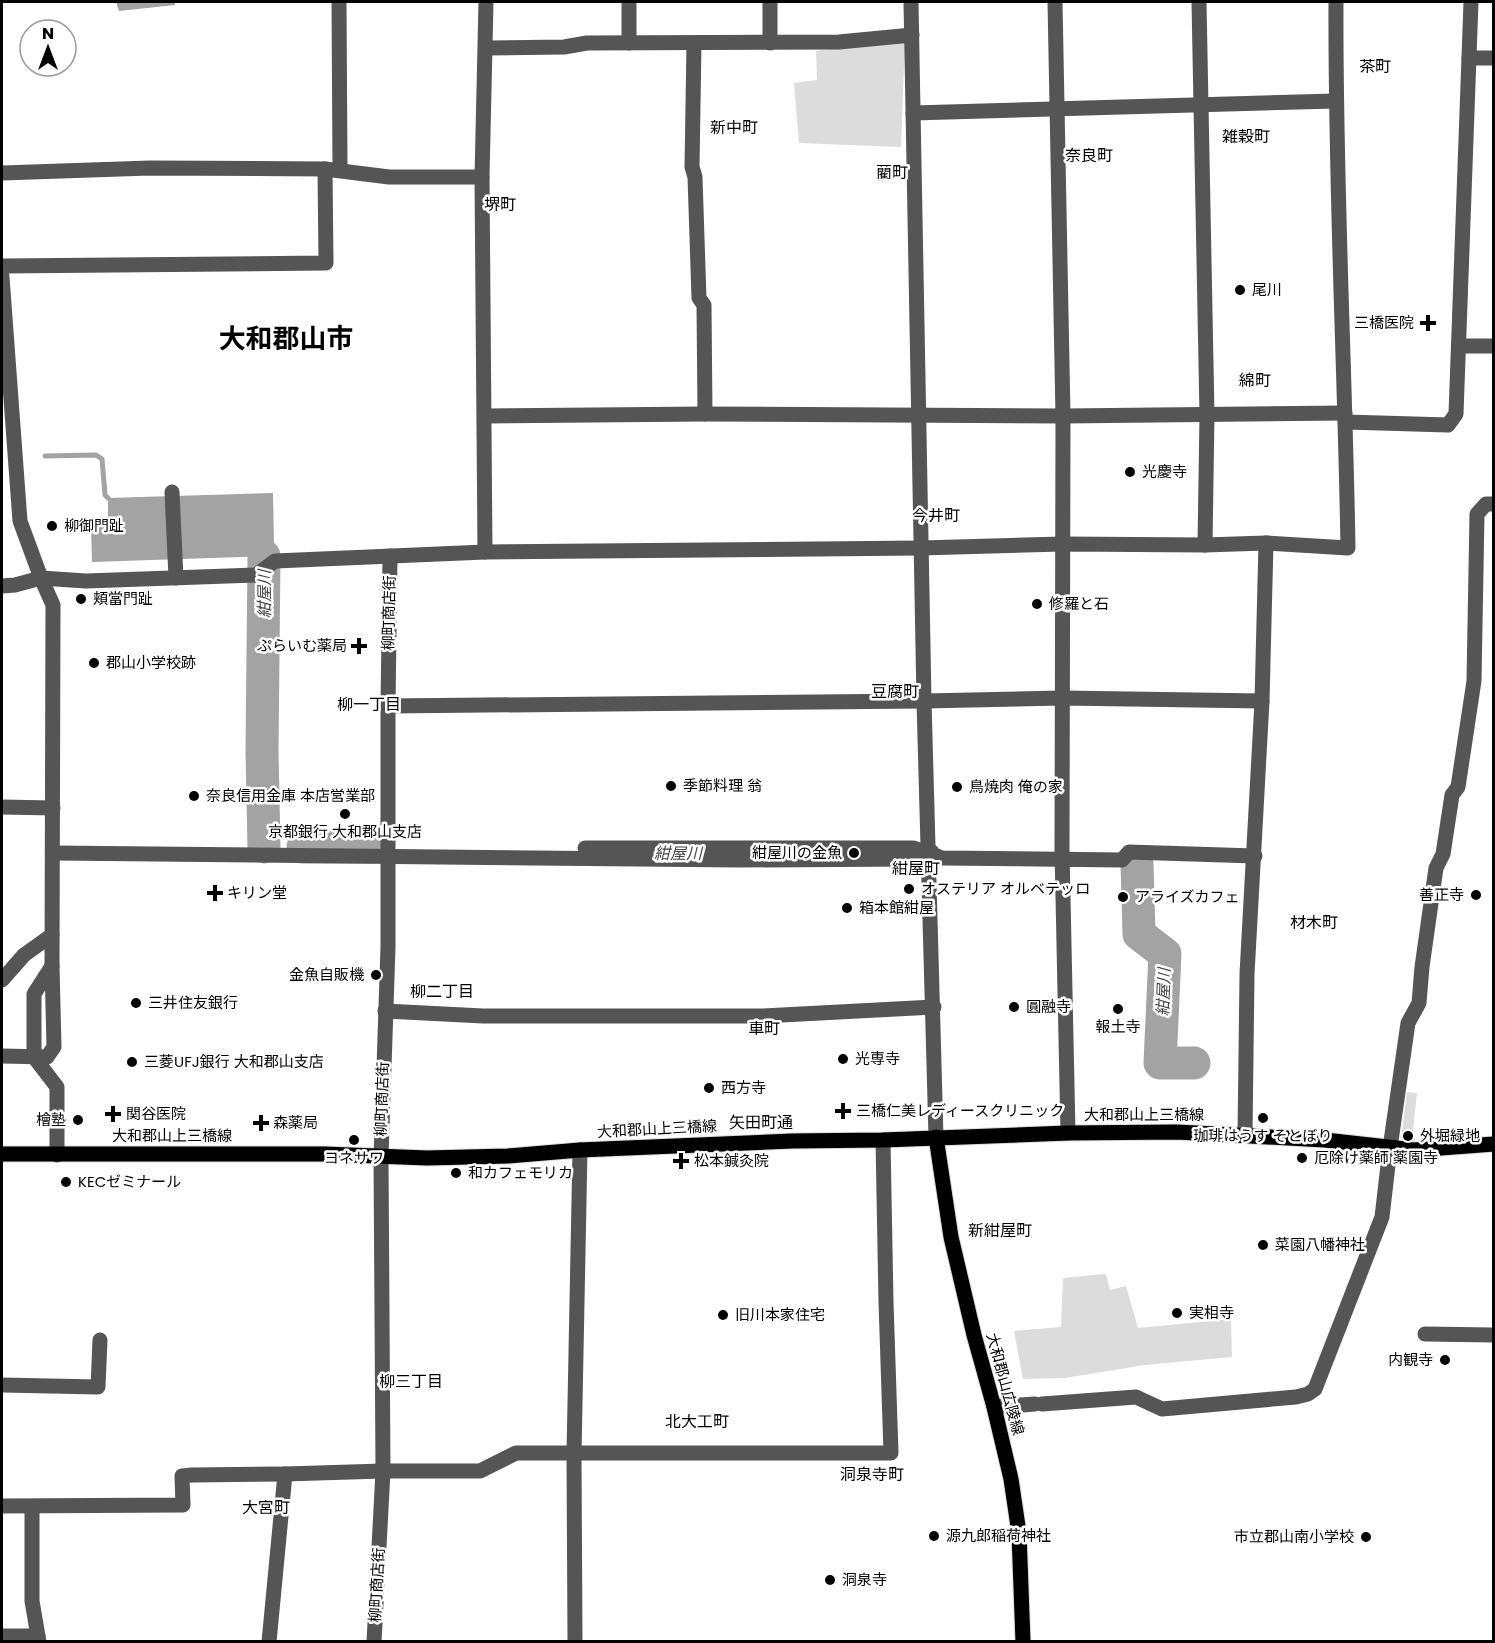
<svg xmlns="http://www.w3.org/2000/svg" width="1495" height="1643" viewBox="0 0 1495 1643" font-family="Poppins,'Noto Sans JP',sans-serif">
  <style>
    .green { fill: #dcdcdc }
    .water { fill: #a3a3a3 }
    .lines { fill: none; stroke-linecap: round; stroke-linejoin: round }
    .stream { stroke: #a3a3a3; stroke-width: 5 }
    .river { stroke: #a3a3a3; stroke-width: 33 }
    .major-casing { stroke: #dbdbdb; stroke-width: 17 }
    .minor { stroke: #555; stroke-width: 15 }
    .major { stroke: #000; stroke-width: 15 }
    .poi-dot { fill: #000; stroke: #fff; stroke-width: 2 }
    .labels { text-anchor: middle; stroke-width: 5; stroke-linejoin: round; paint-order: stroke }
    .poi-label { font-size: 15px; fill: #000; stroke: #fff; text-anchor: start }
    .street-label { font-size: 15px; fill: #000; stroke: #fff }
    .neighbourhood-label { font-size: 16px; fill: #000; stroke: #fff }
    .water-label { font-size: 16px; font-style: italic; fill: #444; stroke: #fff }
    .town-label { font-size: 27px; font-weight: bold; fill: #000; stroke: #fff }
  </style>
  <rect width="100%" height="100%" fill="#fff"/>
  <g class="green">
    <path d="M905,38l-4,109 -102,-4 -5,-60 23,-3 -1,-29z"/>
    <path d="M1407,1092l10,1 -4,37 3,13 -11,-1 -4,-4z"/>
    <path d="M1106,1274l4,16 16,-4 12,42 93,-9 1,38 -87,8 -80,13 -42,1 -9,-48 47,-4 2,-49z"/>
  </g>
  <g class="water">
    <path d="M116,2h59v3l-56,6z"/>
    <path d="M273,493l1,51 -4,12 -178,6 -1,-36h17v-28z"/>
  </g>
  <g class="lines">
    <path class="stream" d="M45,456l51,-1 6,4 3,36 3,3"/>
    <g class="river">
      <path d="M264,556l-2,195 2,96"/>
      <path d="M303,847h67"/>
      <path d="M1137,863l2,71 26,20 -5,109h34"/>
    </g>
    <defs>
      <g id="major">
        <path d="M936,1137l15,100 23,98 20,72 17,72 8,54 4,109"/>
        <path d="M2,1154h323l102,4 81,-2 72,-6 212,-9 91,-1 185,-7 109,-1 148,8 89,10 80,-6"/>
      </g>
    </defs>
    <use href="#major" class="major-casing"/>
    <g class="minor">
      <path d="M339,2l1,167"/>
      <path d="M770,2v41"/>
      <path d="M911,2l13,699 12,436"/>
      <path d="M1055,2l8,414 -1,434 6,283"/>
      <path d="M1199,2l8,413 -2,130"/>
      <path d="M629,43v-41"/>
      <path d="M694,43l-2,124 3,10 4,121 5,7 1,109"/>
      <path d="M486,48l78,-1 23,-4 252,-1 73,-7"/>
      <path d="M1469,58h25"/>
      <path d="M913,113l422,-12"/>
      <path d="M2,173l148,-5 175,1 64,8h93"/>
      <path d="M2,266l324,-3 -1,-94"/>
      <path d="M2,277l18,244 21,57 12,27 -1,361 2,81 -7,10 -45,-1"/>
      <path d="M1460,346h34"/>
      <path d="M485,416l220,-2 358,2 282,-3"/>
      <path d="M1346,422l102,3 8,-11 15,-412"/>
      <path d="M172,492l4,86"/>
      <path d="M485,552l-3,-375 4,-175"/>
      <path d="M2,586l13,-1 26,-7 45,3 170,-6 19,-14 210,-9 436,-4 142,-4 142,1 61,-2 82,5c-3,-182 -13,-364 -12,-546"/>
      <path d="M388,706l536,-5 138,-3 200,3"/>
      <path d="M2,807l51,1"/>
      <path d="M585,848h328l16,5 3,-1"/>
      <path d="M53,853l688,7 173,-1 15,-6 13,5 180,2 7,-8 126,4"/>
      <path d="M52,966l-18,28v63l23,30v68"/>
      <path d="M2,980l22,-25 28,-20"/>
      <path d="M385,1011l98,5h280l171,-9"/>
      <path d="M1245,1136l2,-162 15,-273 4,-158"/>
      <path d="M1425,1334l69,1"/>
      <path d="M2,1385l96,2 2,-47"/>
      <path d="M1042,1404l94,-7 26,12 134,-12 12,-3 7,-5 67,-172 8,-69 18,-125 11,-20 3,-36 14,-99 7,-14 9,-59 6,-8 16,-106 3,-167 9,-10h8"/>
      <path d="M994,1407l41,-3"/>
      <path d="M2,1506l181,-1 -1,-29 10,-1 93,-1 98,-3h97l36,-18h375l-5,-151 -3,-162"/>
      <path d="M32,1507v94l7,41"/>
      <path d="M2,1636h36"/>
      <path d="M269,1642l16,-168"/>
      <path d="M374,1642l9,-171 -2,-314 7,-210v-241l2,-150"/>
      <path d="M575,1642l-1,-188 6,-304"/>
    </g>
    <use href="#major" class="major"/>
  </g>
  <g class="poi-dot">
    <circle cx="1240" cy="290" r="6"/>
    <path d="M1425 314h6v6h6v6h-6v6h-6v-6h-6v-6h6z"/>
    <circle cx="1130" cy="472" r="6"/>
    <circle cx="52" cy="526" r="6"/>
    <circle cx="81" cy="599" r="6"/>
    <circle cx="1037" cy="604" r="6"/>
    <path d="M356 637h6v6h6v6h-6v6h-6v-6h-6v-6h6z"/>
    <circle cx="94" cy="663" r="6"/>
    <circle cx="671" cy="786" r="6"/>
    <circle cx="957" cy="787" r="6"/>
    <circle cx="194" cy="796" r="6"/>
    <circle cx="345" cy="814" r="6"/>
    <circle cx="854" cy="853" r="6"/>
    <circle cx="909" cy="889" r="6"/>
    <path d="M212 884h6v6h6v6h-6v6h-6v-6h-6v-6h6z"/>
    <circle cx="1476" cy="895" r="6"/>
    <circle cx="1123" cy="897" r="6"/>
    <circle cx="847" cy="908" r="6"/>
    <circle cx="376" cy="975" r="6"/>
    <circle cx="136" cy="1003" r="6"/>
    <circle cx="1014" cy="1007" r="6"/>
    <circle cx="1118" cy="1009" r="6"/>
    <circle cx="843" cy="1059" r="6"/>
    <circle cx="132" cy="1062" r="6"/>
    <circle cx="709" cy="1088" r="6"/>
    <path d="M840 1102h6v6h6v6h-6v6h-6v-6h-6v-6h6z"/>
    <path d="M110 1105h6v6h6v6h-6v6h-6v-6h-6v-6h6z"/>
    <circle cx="1263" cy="1118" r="6"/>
    <circle cx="78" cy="1120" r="6"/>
    <path d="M258 1114h6v6h6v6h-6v6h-6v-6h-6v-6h6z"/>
    <circle cx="1408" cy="1136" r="6"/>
    <circle cx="354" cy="1140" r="6"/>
    <circle cx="1302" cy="1158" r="6"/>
    <path d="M678 1152h6v6h6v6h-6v6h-6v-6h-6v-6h6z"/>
    <circle cx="456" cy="1173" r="6"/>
    <circle cx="66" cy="1182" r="6"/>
    <circle cx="1263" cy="1245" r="6"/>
    <circle cx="1177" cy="1313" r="6"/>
    <circle cx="723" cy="1315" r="6"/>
    <circle cx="1445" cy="1360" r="6"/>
    <circle cx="934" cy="1536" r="6"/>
    <circle cx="1366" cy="1537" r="6"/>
    <circle cx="830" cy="1580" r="6"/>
  </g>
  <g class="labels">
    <g class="poi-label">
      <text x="1252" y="295">尾川</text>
      <text x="1414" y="328" text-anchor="end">三橋医院</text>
      <text x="1142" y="477">光慶寺</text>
      <text x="64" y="531">柳御門趾</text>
      <text x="93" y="604">頬當門趾</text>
      <text x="1049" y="609">修羅と石</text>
      <text x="347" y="651" text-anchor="end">ぷらいむ薬局</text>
      <text x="106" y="668">郡山小学校跡</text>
      <text x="683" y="791">季節料理 翁</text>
      <text x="969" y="792">鳥焼肉 俺の家</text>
      <text x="206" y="801">奈良信用金庫 本店営業部</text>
      <text x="345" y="837" text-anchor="middle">京都銀行 大和郡山支店</text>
      <text x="842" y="858" text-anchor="end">紺屋川の金魚</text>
      <text x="921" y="894">オステリア オルベテッロ</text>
      <text x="227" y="898">キリン堂</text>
      <text x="1464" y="900" text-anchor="end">善正寺</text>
      <text x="1135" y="902">アライズカフェ</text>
      <text x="859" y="913">箱本館紺屋</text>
      <text x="364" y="980" text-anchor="end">金魚自販機</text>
      <text x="148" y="1008">三井住友銀行</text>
      <text x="1026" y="1012">圓融寺</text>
      <text x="1118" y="1032" text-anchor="middle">報土寺</text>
      <text x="855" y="1064">光専寺</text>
      <text x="144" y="1067">三菱UFJ銀行 大和郡山支店</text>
      <text x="721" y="1093">西方寺</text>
      <text x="856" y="1116">三橋仁美レディースクリニック</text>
      <text x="126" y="1119">関谷医院</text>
      <text x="66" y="1125" text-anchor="end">檜塾</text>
      <text x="273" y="1128">森薬局</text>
      <text x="1263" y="1141" text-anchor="middle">珈琲はうす そとぼり</text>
      <text x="1420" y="1141">外堀緑地</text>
      <text x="354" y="1163" text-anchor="middle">ヨネサワ</text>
      <text x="1314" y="1163">厄除け薬師 薬園寺</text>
      <text x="694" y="1166">松本鍼灸院</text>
      <text x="468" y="1178">和カフェモリカ</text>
      <text x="78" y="1187">KECゼミナール</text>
      <text x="1275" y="1250">菜園八幡神社</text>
      <text x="1189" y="1318">実相寺</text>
      <text x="735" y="1320">旧川本家住宅</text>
      <text x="1433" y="1365" text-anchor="end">内観寺</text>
      <text x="946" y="1541">源九郎稲荷神社</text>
      <text x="1354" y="1542" text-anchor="end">市立郡山南小学校</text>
      <text x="842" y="1585">洞泉寺</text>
    </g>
    <g class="street-label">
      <text transform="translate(389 613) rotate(-89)" y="5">柳町商店街</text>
      <text transform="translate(382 1099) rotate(-88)" y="5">柳町商店街</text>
      <text x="1144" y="1120">大和郡山上三橋線</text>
      <text transform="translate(657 1129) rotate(-3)" y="5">大和郡山上三橋線</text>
      <text x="172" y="1141">大和郡山上三橋線</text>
      <text transform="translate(1005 1384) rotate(75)" y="5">大和郡山広陵線</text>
      <text transform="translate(377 1585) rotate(-87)" y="5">柳町商店街</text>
    </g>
    <g class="neighbourhood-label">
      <text x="1375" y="72">茶町</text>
      <text x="734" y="133">新中町</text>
      <text x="1246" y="142">雑穀町</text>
      <text x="1089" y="161">奈良町</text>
      <text x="892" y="178">藺町</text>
      <text x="500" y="210">堺町</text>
      <text x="1255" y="386">綿町</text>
      <text x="936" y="521">今井町</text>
      <text x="895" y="697">豆腐町</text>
      <text x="369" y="710">柳一丁目</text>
      <text x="916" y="874">紺屋町</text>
      <text x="1314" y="928">材木町</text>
      <text x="442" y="997">柳二丁目</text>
      <text x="764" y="1034">車町</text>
      <text x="761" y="1128">矢田町通</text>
      <text x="1000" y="1236">新紺屋町</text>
      <text x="411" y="1387">柳三丁目</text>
      <text x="697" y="1427">北大工町</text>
      <text x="872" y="1480">洞泉寺町</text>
      <text x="266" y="1513">大宮町</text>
    </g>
    <g class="water-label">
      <text transform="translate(264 594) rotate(-90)" y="6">紺屋川</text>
      <text x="678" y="859">紺屋川</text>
      <text transform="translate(1163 992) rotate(-88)" y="6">紺屋川</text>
    </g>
    <g class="town-label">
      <text x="286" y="348">大和郡山市</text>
    </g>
  </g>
  <rect width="1495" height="1643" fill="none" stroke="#000000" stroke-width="6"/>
  <g transform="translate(48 48)"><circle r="28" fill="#ffffff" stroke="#999999" stroke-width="1.5"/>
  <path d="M0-4.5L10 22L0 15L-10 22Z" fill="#000000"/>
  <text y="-9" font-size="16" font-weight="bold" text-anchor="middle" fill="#000000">N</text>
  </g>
</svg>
